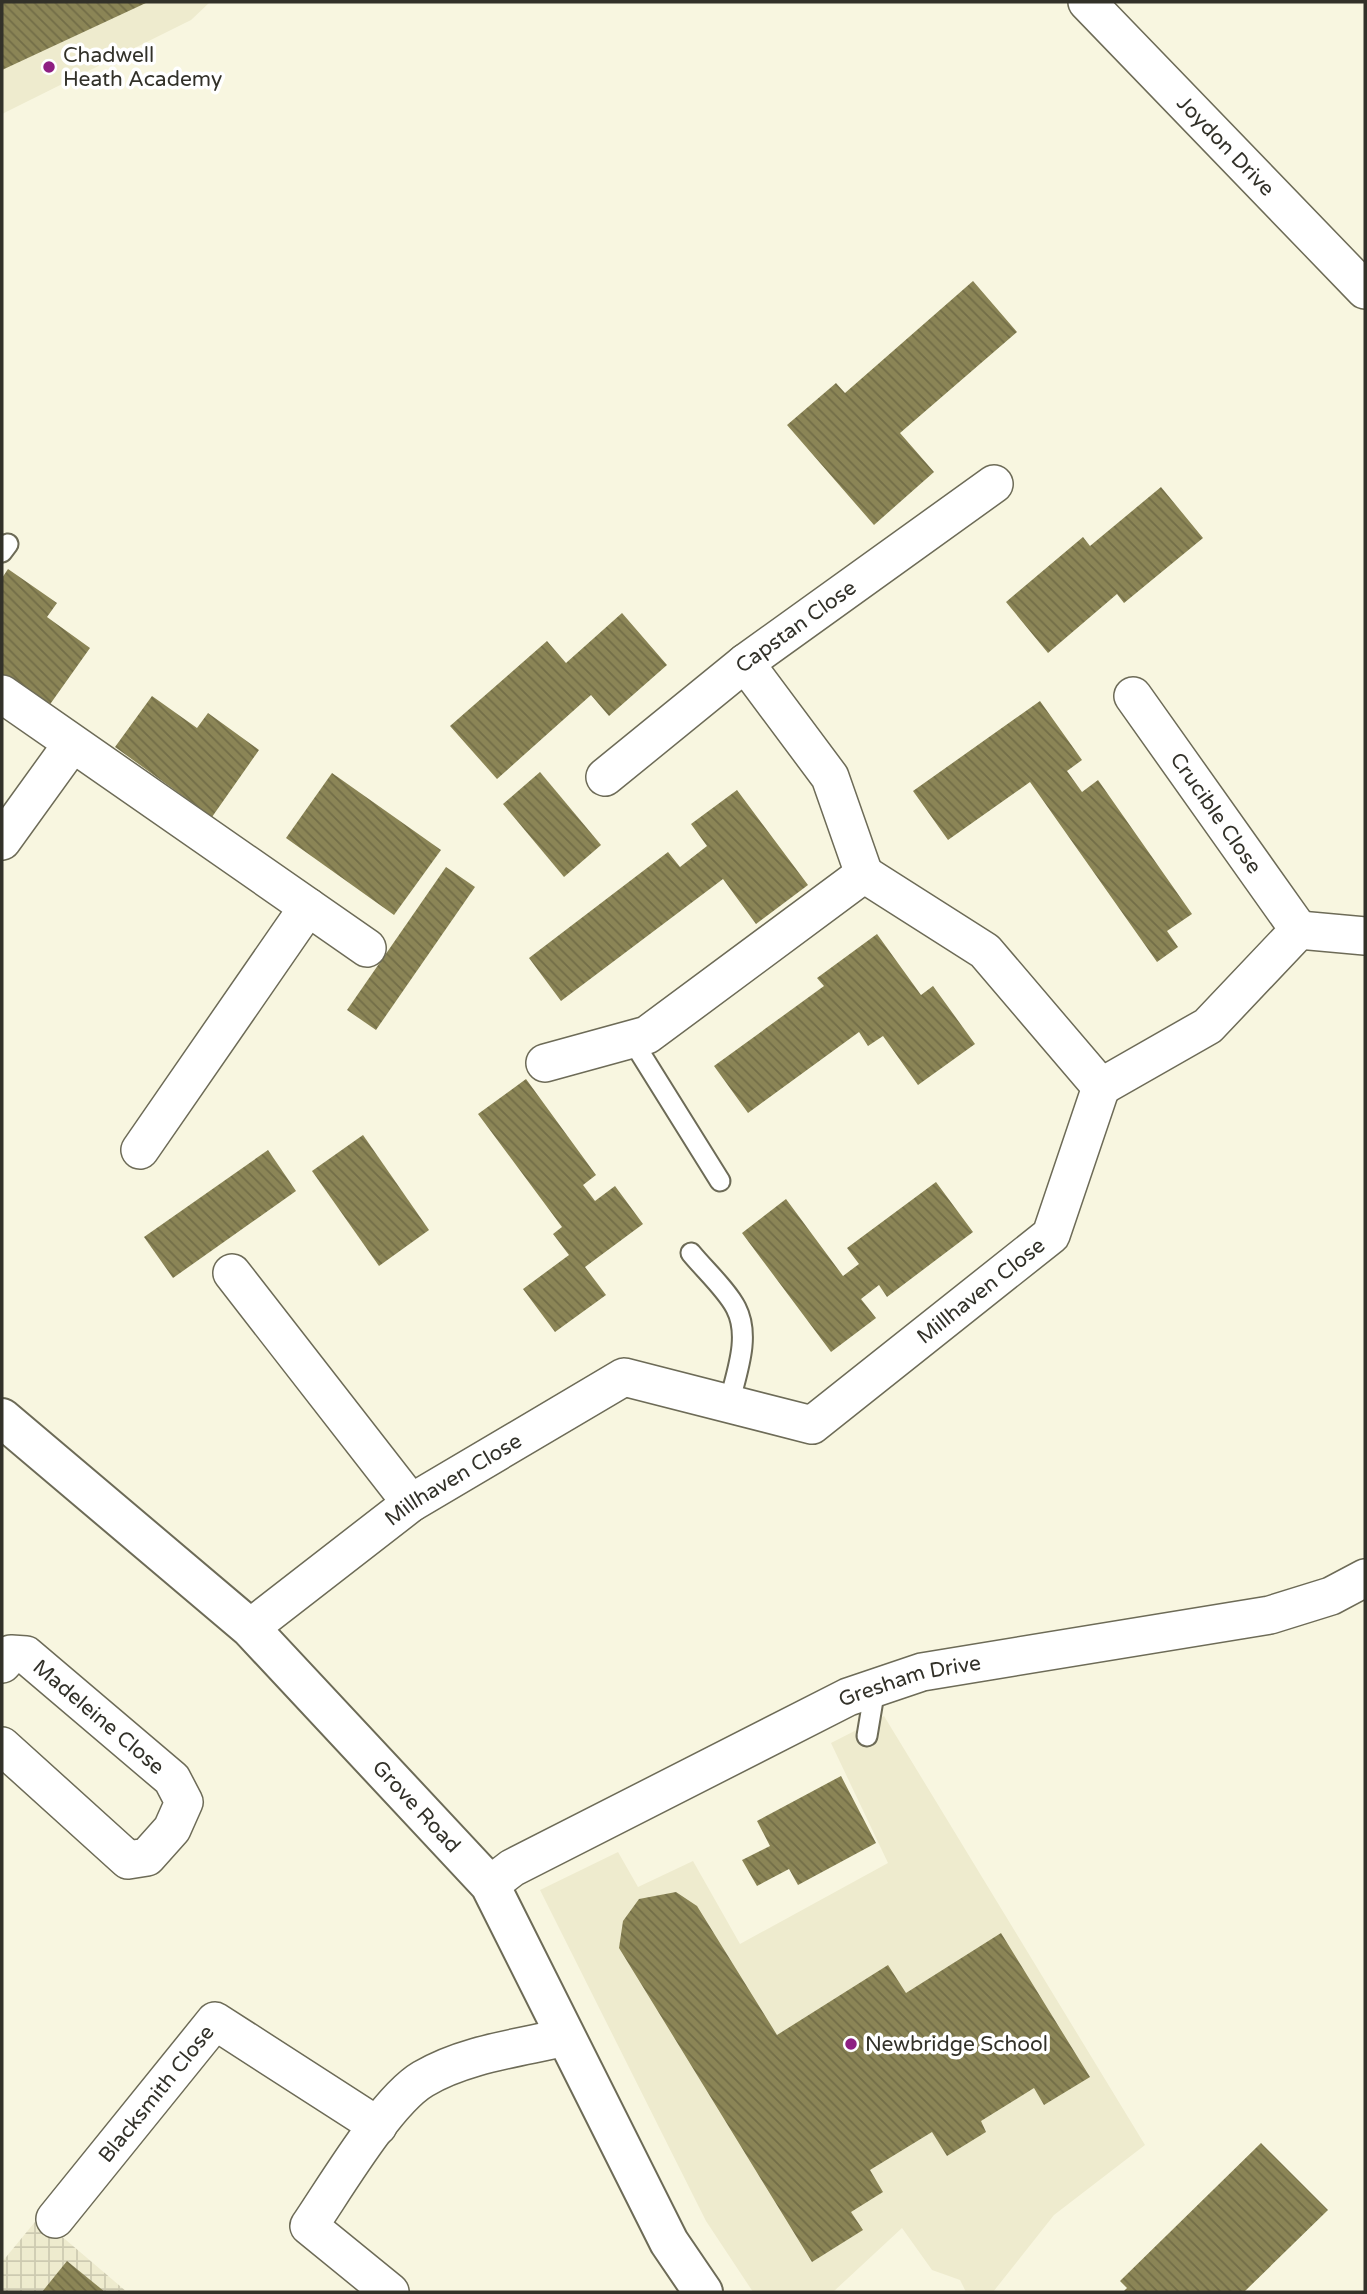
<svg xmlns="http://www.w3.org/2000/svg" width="1367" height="2294" viewBox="0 0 1367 2294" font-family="'Varela Round',sans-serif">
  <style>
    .built { fill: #eeebce }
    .industrial { fill: url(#industrial-grid) }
    .building { fill: url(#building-back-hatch) }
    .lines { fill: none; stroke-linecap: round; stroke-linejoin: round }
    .service-casing { stroke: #6d6b57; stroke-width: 23 }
    .minor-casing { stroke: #6d6b57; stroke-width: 40 }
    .tertiary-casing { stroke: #6d6b57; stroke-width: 42 }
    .service { stroke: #fff; stroke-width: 19 }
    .minor { stroke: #fff; stroke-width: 37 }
    .tertiary { stroke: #fff; stroke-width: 38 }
    .poi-dot { fill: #8e1f82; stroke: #fff; stroke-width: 2.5 }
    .labels { text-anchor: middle; stroke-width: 7; stroke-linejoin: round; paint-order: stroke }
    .poi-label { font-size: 21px; fill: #323129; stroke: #fff; text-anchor: start }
    .street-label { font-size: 21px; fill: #323129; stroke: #fff }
  </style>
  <defs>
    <pattern id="industrial-grid" width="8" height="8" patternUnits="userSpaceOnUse" patternTransform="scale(1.75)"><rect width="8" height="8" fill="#eeebce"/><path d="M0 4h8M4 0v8" fill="none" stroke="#cdcab1"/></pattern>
    <pattern id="building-back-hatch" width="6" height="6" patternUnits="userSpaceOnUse" patternTransform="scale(1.75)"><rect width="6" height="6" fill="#8b8556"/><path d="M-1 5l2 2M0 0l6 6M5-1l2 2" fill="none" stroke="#726d47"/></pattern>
  </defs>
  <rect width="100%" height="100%" fill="#f8f6e0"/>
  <g class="built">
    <path d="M2,2h208l-19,18 -189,94z"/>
    <path d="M884,1716l261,429 -91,70 -61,77h-27l-6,-12 -28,-10 -30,-42 -69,64h-80l-47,-71 -166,-331 78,-38 20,35 55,-26 47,83 148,-81 -57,-120z"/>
  </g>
  <path class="industrial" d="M39,2217l88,75h-125v-30z"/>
  <g class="building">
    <path d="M2,2h146l-146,68z"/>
    <path d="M973,281l44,51 -117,101 34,39 -60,53 -87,-100 49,-42 9,10z"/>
    <path d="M1161,487l42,51 -79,65 -7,-9 -69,59 -42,-51 77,-65 7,9z"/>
    <path d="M8,569l49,34 -10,14 43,31 -44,62 -44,-32v-100z"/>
    <path d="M622,613l45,52 -58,51 -18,-21 -94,84 -47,-53 97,-85 19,22z"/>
    <path d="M152,696l45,32 11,-15 51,37 -47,67 -97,-70z"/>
    <path d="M1040,701l42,59 -15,11 15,21 16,-12 94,134 -25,17 11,16 -21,15 -127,-180 -82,58 -35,-49z"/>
    <path d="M540,772l61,73 -37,32 -61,-73z"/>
    <path d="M332,773l109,77 -47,65 -108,-77z"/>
    <path d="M737,790l71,95 -52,39 -33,-45 -162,122 -32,-43 139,-106 12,15 27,-21 -16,-22z"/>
    <path d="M446,867l29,20 -99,143 -29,-20z"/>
    <path d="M877,934l44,61 12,-9 42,58 -57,41 -35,-49 -15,10 -9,-14 -111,81 -34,-47 110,-80 -7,-8z"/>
    <path d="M526,1079l70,96 -13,10 12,16 20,-15 28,38 -58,43 21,28 -51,37 -32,-43 46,-34 -16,-21 9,-7 -84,-113z"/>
    <path d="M363,1135l66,95 -50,36 -67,-95z"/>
    <path d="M268,1150l28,41 -123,87 -29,-41z"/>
    <path d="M936,1182l37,50 -86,65 -8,-12 -18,14 15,19 -45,34 -89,-119 44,-34 57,77 16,-12 -12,-16z"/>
    <path d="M841,1776l35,67 -78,42 -9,-16 -32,17 -15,-26 28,-14 -13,-25z"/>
    <path d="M676,1892l21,14 80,129 111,-70 18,28 95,-60 89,144 -46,28 -10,-17 -53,33 5,11 -39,24 -15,-24 -62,38 13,22 -32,20 12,18 -51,32 -193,-314 4,-27 16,-22z"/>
    <path d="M1261,2143l67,67 -84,82h-121l4,-4 -7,-7z"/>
    <path d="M67,2261l38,31h-63z"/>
  </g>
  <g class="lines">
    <defs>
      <g id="service">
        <path d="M2,552l6,-8"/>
        <path d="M632,1040l88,141"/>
        <path d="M691,1253c13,16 36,37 45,55 15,29 0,66 -7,96"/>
        <path d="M867,1736l8,-48"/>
      </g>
      <g id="minor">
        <path id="s1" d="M1087,2l278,288"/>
        <path d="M745,663l85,114 34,97"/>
        <path d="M2,694l365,254"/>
        <path id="s2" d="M605,777l140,-114 249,-179"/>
        <path d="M2,841l70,-97"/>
        <path d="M1299,930l66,6"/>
        <path d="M1101,1087l107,-61 91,-96 -166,-234"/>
        <path d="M140,1150l168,-243"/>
        <path d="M232,1273l179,230"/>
        <path id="s3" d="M250,1628l161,-125 213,-126 188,48 239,-190 50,-148 -116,-136 -121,-77 -217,161 -102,28"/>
        <path id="s4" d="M2,1664l9,-10 15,1 146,124 12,23 -12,27 -25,28 -19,3 -126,-114"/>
        <path id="s5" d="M490,1885l22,-17 336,-171 74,-25 348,-57 61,-19 34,-18"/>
        <path id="s6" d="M55,2219l160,-198 163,105"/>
        <path d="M390,2292l-81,-66c26,-38 77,-125 114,-147 42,-25 96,-31 143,-42"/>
      </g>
      <g id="tertiary">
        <path id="s7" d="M2,1418l248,210 240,257 179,357 34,50"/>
      </g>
    </defs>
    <use href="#service" class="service-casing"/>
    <use href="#minor" class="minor-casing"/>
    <use href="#tertiary" class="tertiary-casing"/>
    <use href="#service" class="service"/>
    <use href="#minor" class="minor"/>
    <use href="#tertiary" class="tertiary"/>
  </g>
  <g class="poi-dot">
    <circle cx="49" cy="67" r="7"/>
    <circle cx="851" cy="2044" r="7"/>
  </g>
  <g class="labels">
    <g class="poi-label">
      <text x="63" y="62">Chadwell<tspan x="63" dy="24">Heath Academy</tspan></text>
      <text x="865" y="2051">Newbridge School</text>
    </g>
    <g class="street-label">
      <text dy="7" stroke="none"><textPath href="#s1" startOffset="200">Joydon Drive</textPath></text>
      <text dy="7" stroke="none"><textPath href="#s2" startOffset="243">Capstan Close</textPath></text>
      <text transform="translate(1216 813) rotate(55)" y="7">Crucible Close</text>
      <text dy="7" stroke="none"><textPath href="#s3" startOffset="861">Millhaven Close</textPath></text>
      <text dy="7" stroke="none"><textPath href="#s3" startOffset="252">Millhaven Close</textPath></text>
      <text dy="7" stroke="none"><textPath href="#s5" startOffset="469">Gresham Drive</textPath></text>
      <text dy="7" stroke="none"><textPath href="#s4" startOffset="124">Madeleine Close</textPath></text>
      <text dy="7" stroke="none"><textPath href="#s7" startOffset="569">Grove Road</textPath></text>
      <text dy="7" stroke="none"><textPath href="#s6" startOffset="161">Blacksmith Close</textPath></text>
    </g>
  </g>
  <rect width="1367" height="2294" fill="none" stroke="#323129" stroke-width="7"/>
</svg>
